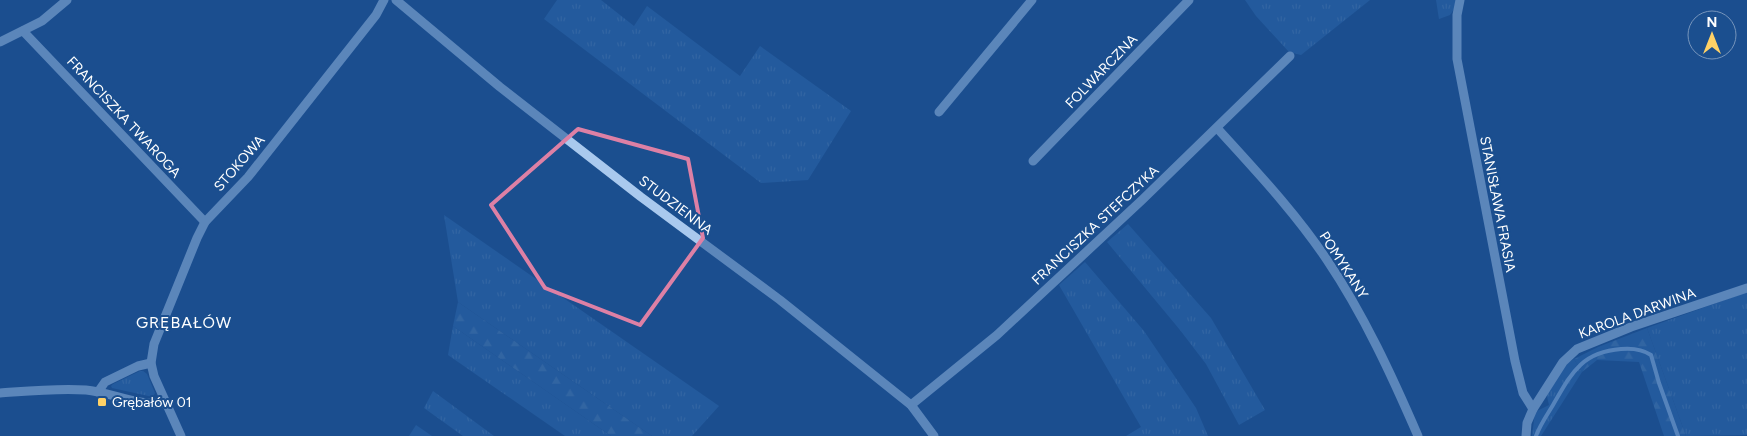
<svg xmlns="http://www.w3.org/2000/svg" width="1747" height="436" viewBox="0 0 1747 436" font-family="Figtree,sans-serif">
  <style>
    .grass { fill: url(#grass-tufts) }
    .forest { fill: url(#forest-firs) }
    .pitch { fill: #2e69ad }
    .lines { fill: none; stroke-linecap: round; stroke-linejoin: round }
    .stream { stroke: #9cc4f0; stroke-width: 4 }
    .minor { stroke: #a9c9ee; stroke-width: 9 }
    .marked { fill: none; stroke: #dd80a5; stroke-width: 4; stroke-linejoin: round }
    .poi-dot { fill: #ffd166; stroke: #1b4f8f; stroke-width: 2 }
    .labels { text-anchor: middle; stroke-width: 4; stroke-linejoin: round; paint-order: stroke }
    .street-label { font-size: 14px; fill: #fff; stroke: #1b4f8f }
    .poi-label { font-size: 14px; fill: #fff; stroke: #1b4f8f; text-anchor: start }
    .quarter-label { font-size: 16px; letter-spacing: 1px; fill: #fff; stroke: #1b4f8f }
  </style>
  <defs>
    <pattern id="grass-tufts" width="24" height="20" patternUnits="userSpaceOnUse" patternTransform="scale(1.25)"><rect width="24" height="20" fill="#2e69ad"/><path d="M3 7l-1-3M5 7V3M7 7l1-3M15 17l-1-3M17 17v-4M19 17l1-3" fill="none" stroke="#4d80b9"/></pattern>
    <pattern id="forest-firs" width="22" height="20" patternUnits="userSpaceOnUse" patternTransform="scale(1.25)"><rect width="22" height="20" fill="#2e69ad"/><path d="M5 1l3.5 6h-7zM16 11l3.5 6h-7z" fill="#4d80b9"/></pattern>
  </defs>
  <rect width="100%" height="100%" fill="#1b4f8f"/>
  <g class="grass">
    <path d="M557,0h44l33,26 13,-20 93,70 20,-30 91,65 -43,69 -47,3 -217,-164z"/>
    <path d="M1245,0h125l-69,55 -12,-3 -33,-36z"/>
    <path d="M1436,0h20l-1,8 -5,7 -11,4z"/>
    <path d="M444,215l275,191 -27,30h-40l-194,-134z"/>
    <path d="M1128,224l83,94 54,92 -26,15 -33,-61 -26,-34 -73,-88z"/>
    <path d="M1085,262l59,69 52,77 12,28h-82l15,-9 -82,-142z"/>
    <path d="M1747,292v143l-61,1 -39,-108z"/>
    <path d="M453,326l158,110h-46l-117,-81z"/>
    <path d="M1574,359l8,13 -41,64h-9l3,-24 14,-7 -4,-17 14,-20z"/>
    <path d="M140,371h3l4,3 8,19 -2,4 -41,-9 -1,-2 2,-2z"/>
    <path d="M433,391l61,45h-31l-39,-28z"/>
  </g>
  <g class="forest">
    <path d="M458,302l194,134h-41l-158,-110z"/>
    <path d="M1647,328l39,108h-22l-25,-74 -42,-2 -15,12 -8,-13 24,-12z"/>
  </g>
  <path class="pitch" d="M416,425l16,11h-23z"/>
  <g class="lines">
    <path class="stream" d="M1536,436c4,-11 11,-21 17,-31 18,-31 28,-53 68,-56 11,-1 21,0 30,6l8,28 19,53"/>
    <g class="minor">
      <path d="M396,0l104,87 141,110 139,103 131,105 23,31"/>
      <path d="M1460,0l-3,15v44l58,302 8,32 10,16"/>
      <path d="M23,31l182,191"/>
      <path d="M0,42l42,-21 25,-21"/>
      <path d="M939,112l93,-112"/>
      <path d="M1217,128c38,42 78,84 110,132 37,55 65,116 91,176"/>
      <path d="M1033,161l156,-161"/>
      <path d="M98,392l7,-10 33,-16 13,-3"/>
      <path d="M0,393c28,-2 57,-5 86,-3 25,2 55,18 80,12"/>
      <path d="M911,405l86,-70 145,-135 148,-144"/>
      <path d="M181,436l-27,-60 -3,-13 3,-19 43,-106 8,-16 43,-45 128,-162 8,-15"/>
      <path d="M1526,436l1,-13 6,-14 30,-47 14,-13 54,-22 116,-39"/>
    </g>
  </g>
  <path d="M0 0H1747V436H0ZM578,129l110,30 15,79 -63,87 -95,-37 -54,-83z" fill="#1b4f8f" fill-opacity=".55" fill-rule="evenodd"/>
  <path class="marked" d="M578,129l110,30 15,79 -63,87 -95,-37 -54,-83z"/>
  <rect class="poi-dot" x="97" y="397" width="10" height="10" rx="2.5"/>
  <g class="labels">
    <g class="street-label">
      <text transform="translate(1101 71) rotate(-46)" y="5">FOLWARCZNA</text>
      <text transform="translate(124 117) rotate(47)" y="5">FRANCISZKA TWAROGA</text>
      <text transform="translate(239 163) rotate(-49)" y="5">STOKOWA</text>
      <text transform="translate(1498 204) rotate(79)" y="5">STANISŁAWA FRASIA</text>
      <text transform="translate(676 205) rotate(37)" y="5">STUDZIENNA</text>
      <text transform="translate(1095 225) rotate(-43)" y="5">FRANCISZKA STEFCZYKA</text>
      <text transform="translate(1344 265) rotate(57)" y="5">POMYKANY</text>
      <text transform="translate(1637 313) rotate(-20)" y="5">KAROLA DARWINA</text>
    </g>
    <g class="poi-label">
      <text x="112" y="407">Grębałów 01</text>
    </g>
    <g class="quarter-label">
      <text x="184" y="328">GRĘBAŁÓW</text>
    </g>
  </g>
  <g transform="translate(1712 35)"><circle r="24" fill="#1b4f8f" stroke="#7695bc"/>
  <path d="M0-4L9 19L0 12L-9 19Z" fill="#ffd166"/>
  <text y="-8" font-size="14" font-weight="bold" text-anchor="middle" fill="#ffffff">N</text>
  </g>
</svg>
